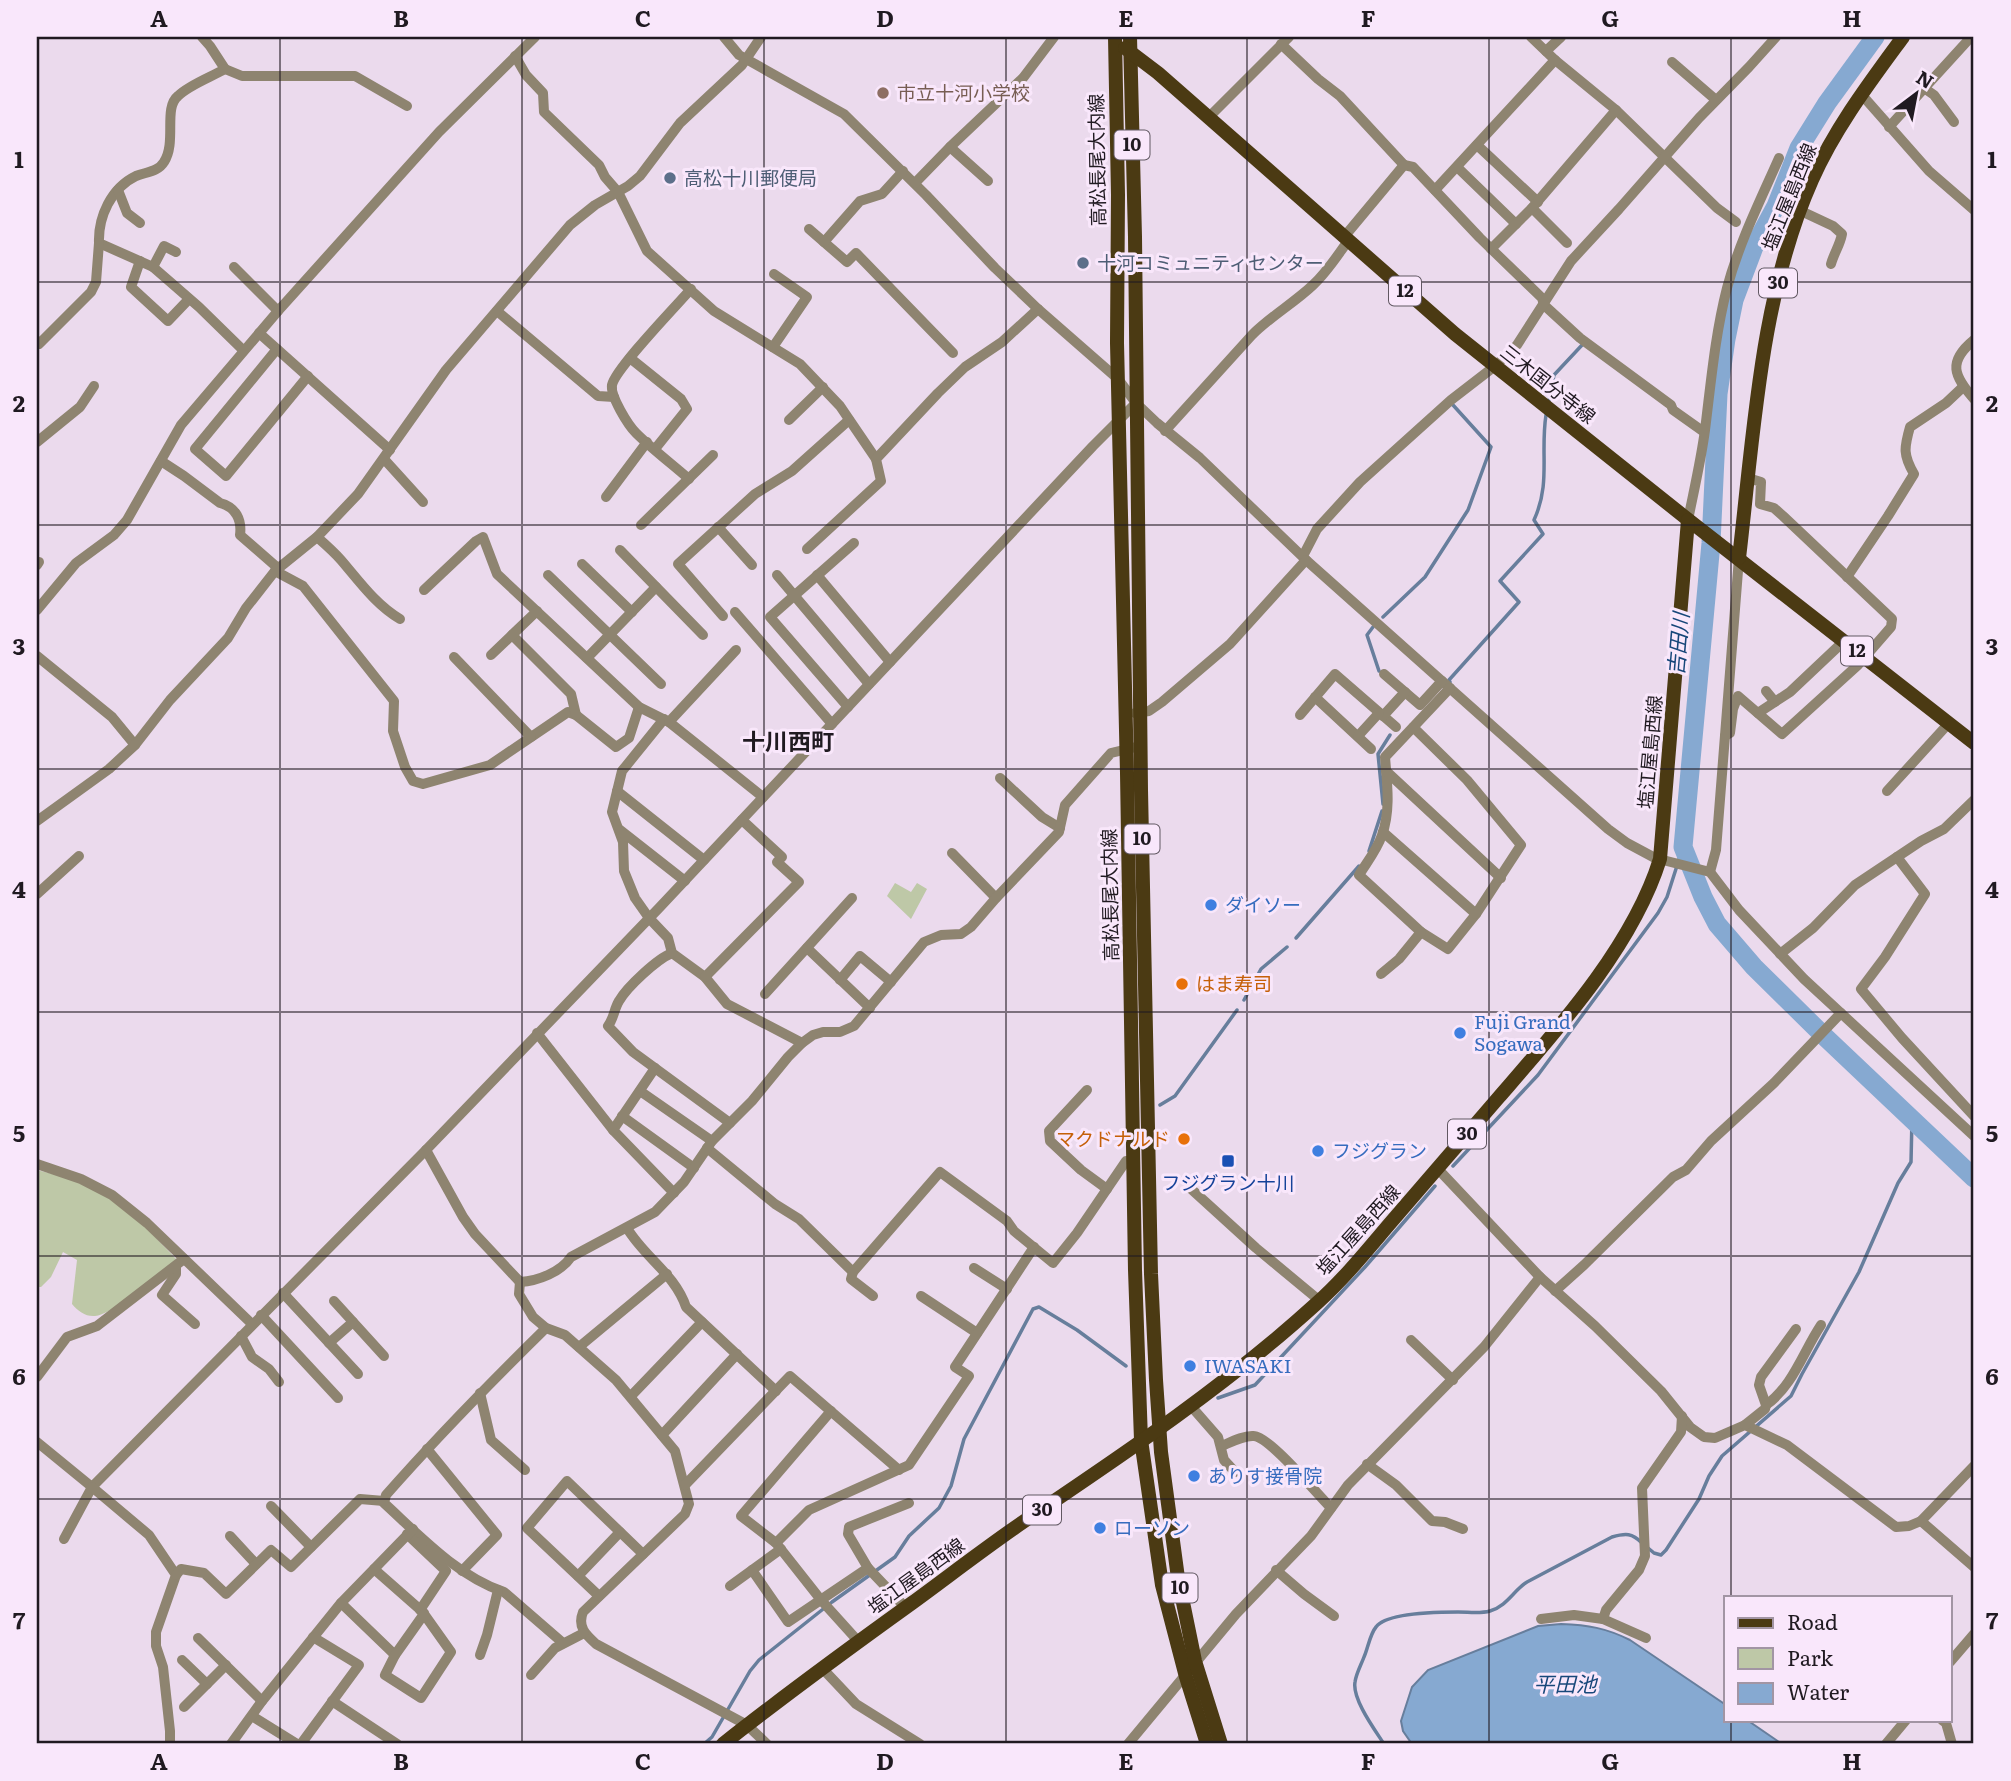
<svg xmlns="http://www.w3.org/2000/svg" width="2011" height="1781" viewBox="0 0 2011 1781" font-family="Literata,'Noto Sans JP',serif">
  <style>
    .green { fill: #bec8a7 }
    .water { fill: #86a9d1; stroke: #677e9c; stroke-width: 2 }
    .lines { fill: none; stroke-linecap: round; stroke-linejoin: round }
    .stream { stroke: #677e9c; stroke-width: 3.5 }
    .river { stroke: #86a9d1; stroke-width: 19 }
    .minor { stroke: #8e8470; stroke-width: 10 }
    .major { stroke: #4b3a13; stroke-width: 14 }
    .grid { fill: none; stroke: #201a21; stroke-width: 2; stroke-opacity: 0.55 }
    .education-dot { fill: #8d6e63; stroke: #f9e7fb; stroke-width: 2.5 }
    .service-dot { fill: #5c6f8a; stroke: #f9e7fb; stroke-width: 2.5 }
    .shop-dot { fill: #3f7fe0; stroke: #f9e7fb; stroke-width: 2.5 }
    .food-dot { fill: #e8710a; stroke: #f9e7fb; stroke-width: 2.5 }
    .transit-dot { fill: #1a4fb4; stroke: #f9e7fb; stroke-width: 2.5 }
    .labels { text-anchor: middle; stroke-width: 6; stroke-linejoin: round; paint-order: stroke }
    .shield { fill: #f9e7fb; stroke: #615862; stroke-width: 2 }
    .shield-label { font-size: 18px; font-weight: bold; fill: #201a21 }
    .education-label { font-size: 19px; fill: #785e54; stroke: #f9e7fb; text-anchor: start }
    .street-label { font-size: 19px; fill: #201a21; stroke: #f9e7fb }
    .service-label { font-size: 19px; fill: #4e5e75; stroke: #f9e7fb; text-anchor: start }
    .shop-label { font-size: 19px; fill: #366cbe; stroke: #f9e7fb; text-anchor: start }
    .food-label { font-size: 19px; fill: #c56008; stroke: #f9e7fb; text-anchor: start }
    .transit-label { font-size: 19px; fill: #164399; stroke: #f9e7fb }
    .water-label { font-size: 21px; font-style: italic; fill: #17477a; stroke: #f9e7fb }
    .quarter-label { font-size: 23px; font-weight: bold; fill: #201a21; stroke: #f9e7fb }
    .neatline { fill: none; stroke: #201a21; stroke-width: 2.5 }
    .grid-label { font-size: 23px; text-anchor: middle; font-weight: bold; fill: #201a21 }
  </style>
  <rect width="100%" height="100%" fill="#ebdaed"/>
  <g class="green">
    <path d="M895,883l16,9 6,-9 10,6 -16,30 -24,-23z"/>
    <path d="M37,1170c26,6 53,15 76,30 24,17 44,39 64,60 -17,13 -62,54 -82,56 -9,1 -17,-5 -23,-12l5,-44 -14,-8 -12,25 -10,10h-4z"/>
  </g>
  <path class="water" d="M1561,1624c27,1 45,4 69,16l96,65v15h21l35,24h-370l-9,-13 -2,-10 11,-34 16,-17 110,-44z"/>
  <g class="lines">
    <g class="stream">
      <path d="M1549,401l5,-26 29,-31"/>
      <path d="M1383,617l42,-40 43,-67 23,-63 -38,-42"/>
      <path d="M1373,627l-6,8 12,36"/>
      <path d="M1450,682l-1,-2 70,-78 -19,-21 43,-47 -9,-14c17,-37 6,-67 12,-105"/>
      <path d="M1383,804l-5,-50 12,-19"/>
      <path d="M1369,851l13,-40"/>
      <path d="M1296,938l63,-72"/>
      <path d="M1244,1000l17,-31 26,-22"/>
      <path d="M1160,1105l15,-9 62,-86"/>
      <path d="M1453,1166l85,-91 120,-162 9,-16 16,-50"/>
      <path d="M1218,1398l37,-13 110,-118 70,-81"/>
      <path d="M1648,1548l6,5 7,2 5,-5 33,-51 10,-23 13,-20 69,-60 11,-22 57,-102 39,-89 13,-21 1,-44"/>
      <path d="M704,1744l8,-7 38,-66 9,-11 73,-58 63,-45 14,-21 30,-28 12,-22 13,-47 69,-130 6,-2 38,23 49,36"/>
      <path d="M1384,1744c-9,-14 -32,-45 -29,-62 1,-8 6,-17 9,-25 4,-9 6,-23 12,-30 11,-15 64,-15 82,-15 11,0 22,2 32,-1 17,-5 24,-21 37,-29l85,-45c14,-4 20,-4 30,6"/>
    </g>
    <path class="river" d="M1875,37l-48,66 -28,45 -23,58 -22,41 -20,53 -8,39 -8,55 -7,149 -28,304 20,50 14,27 37,43 69,68 151,143"/>
    <g class="minor">
      <path d="M202,37l8,9 15,23 17,7h113l52,30"/>
      <path d="M724,37l15,18 105,59 82,81 69,73 43,41 80,70 18,24 21,20 43,35 106,102 302,269 19,14 28,15 55,14 29,38 65,69 170,157"/>
      <path d="M1531,37l24,23 61,50 101,98 19,14"/>
      <path d="M1281,44l37,35 22,17 64,69"/>
      <path d="M1546,51l15,-14"/>
      <path d="M515,56l11,19 17,18 1,19 55,53 6,12 13,15 29,59 67,60 86,53 40,42 36,53"/>
      <path d="M1672,62l44,38"/>
      <path d="M225,69c-14,8 -36,16 -47,27 -15,12 -1,46 -14,66 -6,10 -18,10 -28,14 -25,12 -38,41 -37,67l54,24 46,40 44,43"/>
      <path d="M1924,88l10,7 20,27"/>
      <path d="M1862,95l67,76 45,39"/>
      <path d="M1208,118l81,-81"/>
      <path d="M1889,127l82,-90"/>
      <path d="M1477,145l61,57"/>
      <path d="M950,147l38,34"/>
      <path d="M1457,167l59,57"/>
      <path d="M915,183l35,-36 73,-69 31,-41"/>
      <path d="M118,190l9,23 13,10"/>
      <path d="M1435,190l120,-130"/>
      <path d="M1532,208l35,35"/>
      <path d="M1801,211l32,15 9,8c-2,11 -8,19 -11,30"/>
      <path d="M809,229l38,33 9,-9 97,100"/>
      <path d="M1344,237l60,-72 9,2 67,71 62,60 2,7 36,33 91,67 2,5 31,22"/>
      <path d="M824,242l36,-41 22,-7 21,-23"/>
      <path d="M1491,249l41,-41 84,-98"/>
      <path d="M140,261l-9,26 37,34 21,-22"/>
      <path d="M153,267l11,-21 12,6"/>
      <path d="M234,267l44,44"/>
      <path d="M497,311l101,85 16,1"/>
      <path d="M259,333l131,117"/>
      <path d="M1974,340c-27,22 -20,36 0,59"/>
      <path d="M37,341l2,3 52,-52 5,-10 3,-39"/>
      <path d="M773,347l34,-50 -33,-23"/>
      <path d="M277,349l-82,100 31,27 82,-100"/>
      <path d="M630,358l51,41 6,10 -32,40"/>
      <path d="M789,420l34,-33"/>
      <path d="M1165,431l87,-96c19,-19 42,-32 61,-50 14,-13 24,-29 35,-44"/>
      <path d="M37,442l43,-35 14,-21"/>
      <path d="M384,459l39,43"/>
      <path d="M161,461l23,15 36,27c16,4 22,17 20,32l39,34"/>
      <path d="M689,479c-17,-15 -37,-30 -53,-46 -8,-8 -26,-37 -24,-48 3,-16 65,-80 79,-96"/>
      <path d="M606,497l41,-55"/>
      <path d="M1688,520c6,-30 13,-60 17,-90 6,-48 10,-95 22,-142 12,-45 33,-87 52,-130"/>
      <path d="M641,525l72,-70"/>
      <path d="M718,527l34,38"/>
      <path d="M317,537c8,7 17,15 24,23 18,21 35,45 59,59"/>
      <path d="M807,549l74,-68 -5,-22 62,-66 27,-26 37,-25 36,-33"/>
      <path d="M620,550l83,85"/>
      <path d="M1303,556l14,-27 43,-47 91,-82 44,-34 22,-21 54,-84 48,-52 80,-91 50,-51 27,-30"/>
      <path d="M582,564l50,48"/>
      <path d="M37,565l2,-3"/>
      <path d="M275,571l28,15 91,115 -1,30 12,36 8,14 10,3 67,-19 78,-53 8,3 40,32 13,-9 10,-31"/>
      <path d="M548,575l113,109"/>
      <path d="M777,575l92,109"/>
      <path d="M817,575l73,87"/>
      <path d="M1847,577l41,-61 26,-42c-11,-19 -10,-26 -4,-47l36,-24 17,-16"/>
      <path d="M424,590l52,-49 7,-4 14,37 142,133 30,15 94,75"/>
      <path d="M37,610l39,-47 38,-28 13,-15 54,-95 97,-114 161,-179 96,-95"/>
      <path d="M735,612l97,112"/>
      <path d="M723,616l-45,-52 77,-70 37,-23 57,-51"/>
      <path d="M512,635l59,59 5,21"/>
      <path d="M491,655l46,-44"/>
      <path d="M37,656l75,61 23,28"/>
      <path d="M454,657l77,80"/>
      <path d="M587,658l69,-71"/>
      <path d="M1384,674l36,31 22,-24"/>
      <path d="M1766,691l9,11"/>
      <path d="M1315,697l56,52"/>
      <path d="M848,707l-78,-90 84,-74"/>
      <path d="M1135,713l14,-2 13,-9 68,-58 76,-84"/>
      <path d="M1758,713l32,-21 54,-51"/>
      <path d="M1300,715l35,-41 61,53"/>
      <path d="M1383,716l22,-24"/>
      <path d="M664,719l-42,52 -10,41 11,30 1,29 11,27 14,20 19,20 4,15 33,24 22,27 75,39"/>
      <path d="M669,722l67,-72"/>
      <path d="M1413,727l54,53 54,65 -45,69 -28,35 -27,-17 -62,-57c8,-13 18,-25 23,-40 9,-25 5,-52 3,-78l65,-69"/>
      <path d="M1358,736l21,-23"/>
      <path d="M1725,736l5,-3 3,-24 5,-13 44,38 76,-69 33,-38 1,-8 -109,-103 -9,-8 -14,-4 1,-22 -13,-4"/>
      <path d="M1386,771l115,107"/>
      <path d="M1000,778l42,39 18,11"/>
      <path d="M617,791l87,69"/>
      <path d="M1887,791l62,-68"/>
      <path d="M37,821l72,-52 26,-24 35,-45 58,-62 18,-30 29,-37 42,-34 41,-43 88,-124 124,-145 25,-20 33,-19 12,-10 40,-53 62,-58 19,-28"/>
      <path d="M620,830l65,51"/>
      <path d="M1383,832l93,82"/>
      <path d="M952,853l44,45"/>
      <path d="M1897,857l28,37 -40,63 -24,32 41,49 72,78"/>
      <path d="M1710,872l6,-22 23,-292"/>
      <path d="M37,894l42,-38"/>
      <path d="M807,948l63,60"/>
      <path d="M672,953c-15,6 -45,34 -53,48 -5,8 -5,17 -11,25l25,26 97,71"/>
      <path d="M1780,954l33,-26 42,-43 66,-44 23,-12 30,-29"/>
      <path d="M1381,974l18,-15 22,-27"/>
      <path d="M705,977l94,-95 -22,-20 5,-5 -40,-37"/>
      <path d="M840,980l20,-24 31,26"/>
      <path d="M765,994l87,-96"/>
      <path d="M537,1033l76,97 61,63"/>
      <path d="M1087,1090l-38,41 1,10 31,29 26,19"/>
      <path d="M640,1091l72,50"/>
      <path d="M622,1116l72,52"/>
      <path d="M613,1130l42,-62"/>
      <path d="M707,1148l68,56 24,15 54,53"/>
      <path d="M426,1150l37,67 12,17 45,48c18,-1 41,-10 51,-25l84,-45 29,-30 28,-41 40,-40 36,-44 14,-14 11,-8 10,-3h17l14,-6 70,-84 17,-7 20,-1 10,-7 25,-29 63,-66 6,-27 46,-52 29,-7"/>
      <path d="M37,1164l44,15 31,16 35,28 105,101"/>
      <path d="M1437,1168l103,109 55,49 66,65 29,36 14,10 11,1 30,-13 42,20 109,82 13,-1 12,-5 53,-55"/>
      <path d="M1189,1187l67,61 64,53"/>
      <path d="M627,1228c17,29 48,46 59,79l90,84"/>
      <path d="M176,1266v8l-14,21 33,29"/>
      <path d="M974,1268l33,21"/>
      <path d="M520,1282l-1,12 14,23 13,11 19,7 51,45 59,71 14,53 -4,10 -102,98c-6,15 3,23 13,32l151,81 20,19"/>
      <path d="M1555,1291l29,-26 89,-88 13,-7 25,-29 63,-58 67,-70"/>
      <path d="M283,1293l75,81"/>
      <path d="M873,1296l-22,-17 2,-7 87,-100 67,49 7,10 39,32 24,-30 49,-72h8"/>
      <path d="M921,1296l56,37"/>
      <path d="M334,1301l50,55"/>
      <path d="M261,1315l77,83"/>
      <path d="M546,1328c-55,54 -109,109 -160,167l-2,8c36,33 73,73 120,89l59,51"/>
      <path d="M241,1336l11,21 17,12 10,13"/>
      <path d="M1411,1340l42,40"/>
      <path d="M329,1343l24,-21"/>
      <path d="M579,1347l88,-73"/>
      <path d="M37,1377l30,-40 30,-11 87,-67"/>
      <path d="M480,1393l11,47 34,30"/>
      <path d="M631,1396l71,-74"/>
      <path d="M1190,1405l28,32 6,23 11,12"/>
      <path d="M1766,1405c27,-19 37,-53 55,-80"/>
      <path d="M831,1411l-90,105 35,27 45,57 37,41"/>
      <path d="M1745,1425l20,-16 1,-4 -7,-20 2,-8 35,-48"/>
      <path d="M662,1435l75,-81"/>
      <path d="M37,1442l55,45 334,-337 233,-242 434,-462 43,-43"/>
      <path d="M1222,1446c9,-4 22,-11 32,-10 16,1 63,58 77,72"/>
      <path d="M427,1449l70,86 -35,36"/>
      <path d="M1367,1464l29,21 36,36 13,1 18,7"/>
      <path d="M685,1485l105,-109 109,94"/>
      <path d="M271,1506l40,41"/>
      <path d="M1921,1521l53,46"/>
      <path d="M407,1534l39,37 -26,39"/>
      <path d="M230,1536l26,28"/>
      <path d="M64,1539l28,-52 57,48 27,40 -20,57v14l7,21 7,64v13"/>
      <path d="M776,1543l33,-33 100,-45 60,-89 -14,-9 79,-120"/>
      <path d="M868,1568l37,39"/>
      <path d="M374,1569l50,44"/>
      <path d="M752,1570l36,52 80,-54 -20,-34 1,-7 60,-24"/>
      <path d="M1276,1570l28,24 30,22"/>
      <path d="M176,1575l5,-6 23,4 22,21 45,-44 20,17 69,-68 24,2"/>
      <path d="M578,1576l42,-44"/>
      <path d="M730,1586l51,-37"/>
      <path d="M599,1596l-72,-68 40,-47 76,73"/>
      <path d="M341,1603l54,52"/>
      <path d="M424,1614l27,38 -30,46 -36,-23 10,-20z"/>
      <path d="M1541,1619l33,-4 29,4 43,19"/>
      <path d="M1603,1619l3,-9 33,-40 6,-14 -3,-68 39,-56 1,-16"/>
      <path d="M198,1638l64,63"/>
      <path d="M480,1655l7,-20 11,-45"/>
      <path d="M182,1660l25,24"/>
      <path d="M1950,1662l24,-28"/>
      <path d="M822,1668l34,36 64,40"/>
      <path d="M531,1675l24,-27 29,-15"/>
      <path d="M332,1701l65,43"/>
      <path d="M184,1707l42,-42"/>
      <path d="M252,1716l45,28"/>
      <path d="M1942,1720l4,3 6,21"/>
      <path d="M231,1744l31,-43 79,-98 72,-74"/>
      <path d="M301,1744l58,-79 -46,-28"/>
      <path d="M1128,1744l108,-130 75,-78 37,-51 136,-138 56,-70"/>
      <path d="M1886,1744l20,-24"/>
    </g>
    <g class="major">
      <path d="M1115,37l3,158 -1,148 10,430 8,497 6,170 21,145 24,92 21,67"/>
      <path d="M1130,37l5,200 6,553 10,484 5,106 5,72 17,126 17,83 26,83"/>
      <path d="M1125,48l33,25 297,261 236,188 283,221"/>
      <path d="M1739,558c15,-126 21,-261 73,-378 23,-52 58,-98 91,-143"/>
      <path d="M723,1744c62,-49 125,-95 189,-141 37,-27 73,-55 111,-81 101,-68 204,-137 294,-219 28,-25 51,-54 75,-82 36,-42 72,-83 107,-124 59,-68 134,-151 161,-238l28,-339"/>
    </g>
  </g>
  <path class="grid" d="M280,37v1707M522,37v1707M764,37v1707M1006,37v1707M1247,37v1707M1489,37v1707M1731,37v1560M37,282h1937M37,525h1937M37,769h1937M37,1012h1937M37,1256h1937M37,1499h1937M1731,1720v24"/>
  <circle class="education-dot" cx="883" cy="93" r="7"/>
  <g class="service-dot">
    <circle cx="670" cy="178" r="7"/>
    <circle cx="1083" cy="263" r="7"/>
  </g>
  <g class="shop-dot">
    <circle cx="1211" cy="905" r="7"/>
    <circle cx="1460" cy="1033" r="7"/>
    <circle cx="1318" cy="1151" r="7"/>
    <circle cx="1190" cy="1366" r="7"/>
    <circle cx="1194" cy="1476" r="7"/>
    <circle cx="1100" cy="1528" r="7"/>
  </g>
  <g class="food-dot">
    <circle cx="1182" cy="984" r="7"/>
    <circle cx="1184" cy="1139" r="7"/>
  </g>
  <rect class="transit-dot" x="1221" y="1154" width="14" height="14" rx="3.5"/>
  <g class="labels">
    <g class="shield">
      <rect x="1114.5" y="130.5" width="35" height="29" rx="5"/>
      <rect x="1759" y="268.5" width="38" height="29" rx="5"/>
      <rect x="1389" y="276.5" width="32" height="29" rx="5"/>
      <rect x="1841" y="636.5" width="32" height="29" rx="5"/>
      <rect x="1124.5" y="824.5" width="35" height="29" rx="5"/>
      <rect x="1448" y="1119.5" width="38" height="29" rx="5"/>
      <rect x="1023" y="1495.5" width="38" height="29" rx="5"/>
      <rect x="1162.5" y="1573.5" width="35" height="29" rx="5"/>
    </g>
    <g class="shield-label">
      <text x="1132" y="151">10</text>
      <text x="1778" y="289">30</text>
      <text x="1405" y="297">12</text>
      <text x="1857" y="657">12</text>
      <text x="1142" y="845">10</text>
      <text x="1467" y="1140">30</text>
      <text x="1042" y="1516">30</text>
      <text x="1180" y="1594">10</text>
    </g>
    <g class="education-label">
      <text x="897" y="100">市立十河小学校</text>
    </g>
    <g class="street-label">
      <text transform="translate(1097 160) rotate(-91)" y="7">高松長尾大内線</text>
      <text transform="translate(1789 197) rotate(-68)" y="7">塩江屋島西線</text>
      <text transform="translate(1548 384) rotate(38)" y="7">三木国分寺線</text>
      <text transform="translate(1650 752) rotate(-85)" y="7">塩江屋島西線</text>
      <text transform="translate(1110 895) rotate(-91)" y="7">高松長尾大内線</text>
      <text transform="translate(1358 1230) rotate(-48)" y="7">塩江屋島西線</text>
      <text transform="translate(916 1576) rotate(-36)" y="7">塩江屋島西線</text>
    </g>
    <g class="service-label">
      <text x="684" y="185">高松十川郵便局</text>
      <text x="1097" y="270">十河コミュニティセンター</text>
    </g>
    <g class="shop-label">
      <text x="1225" y="912">ダイソー</text>
      <text x="1474" y="1029">Fuji Grand<tspan x="1474" dy="22">Sogawa</tspan></text>
      <text x="1332" y="1158">フジグラン</text>
      <text x="1204" y="1373">IWASAKI</text>
      <text x="1208" y="1483">ありす接骨院</text>
      <text x="1114" y="1535">ローソン</text>
    </g>
    <g class="food-label">
      <text x="1196" y="991">はま寿司</text>
      <text x="1170" y="1146" text-anchor="end">マクドナルド</text>
    </g>
    <g class="transit-label">
      <text x="1228" y="1190">フジグラン十川</text>
    </g>
    <g class="water-label">
      <text transform="translate(1679 644) rotate(-85)" y="7">吉田川</text>
      <text x="1565" y="1692">平田池</text>
    </g>
    <g class="quarter-label">
      <text x="788" y="750">十川西町</text>
    </g>
  </g>
  <rect width="2011" height="1781" fill="none" stroke="#f9e7fb" stroke-width="77"/>
  <rect x="1724" y="1596" width="228" height="126" fill="#f9e7fb" stroke="#a295a4" stroke-width="2"/>
  <rect x="1738" y="1618" width="35" height="10" fill="#4b3a13" stroke="#a295a4" stroke-width="2"/>
  <text x="1787" y="1630" font-size="21" fill="#201a21">Road</text>
  <rect x="1738" y="1648" width="35" height="21" fill="#bec8a7" stroke="#a295a4" stroke-width="2"/>
  <text x="1787" y="1666" font-size="21" fill="#201a21">Park</text>
  <rect x="1738" y="1683" width="35" height="21" fill="#86a9d1" stroke="#a295a4" stroke-width="2"/>
  <text x="1787" y="1700" font-size="21" fill="#201a21">Water</text>
  <g transform="translate(1916 94) rotate(32)" stroke="#f9e7fb" stroke-width="5" paint-order="stroke">
  <path d="M0-5L12 26L0 18L-12 26Z" fill="#201a21"/>
  <text y="-10" font-size="19" font-weight="bold" text-anchor="middle" fill="#201a21">N</text>
  </g>
  <rect x="38" y="38" width="1934" height="1704" class="neatline"/>
  <g class="grid-label">
    <text x="159" y="27">A</text>
    <text x="401" y="27">B</text>
    <text x="643" y="27">C</text>
    <text x="885" y="27">D</text>
    <text x="1126" y="27">E</text>
    <text x="1368" y="27">F</text>
    <text x="1610" y="27">G</text>
    <text x="1852" y="27">H</text>
    <text x="19" y="168">1</text>
    <text x="1992" y="168">1</text>
    <text x="19" y="412">2</text>
    <text x="1992" y="412">2</text>
    <text x="19" y="655">3</text>
    <text x="1992" y="655">3</text>
    <text x="19" y="898">4</text>
    <text x="1992" y="898">4</text>
    <text x="19" y="1142">5</text>
    <text x="1992" y="1142">5</text>
    <text x="19" y="1385">6</text>
    <text x="1992" y="1385">6</text>
    <text x="19" y="1629">7</text>
    <text x="1992" y="1629">7</text>
    <text x="159" y="1770">A</text>
    <text x="401" y="1770">B</text>
    <text x="643" y="1770">C</text>
    <text x="885" y="1770">D</text>
    <text x="1126" y="1770">E</text>
    <text x="1368" y="1770">F</text>
    <text x="1610" y="1770">G</text>
    <text x="1852" y="1770">H</text>
  </g>
</svg>
